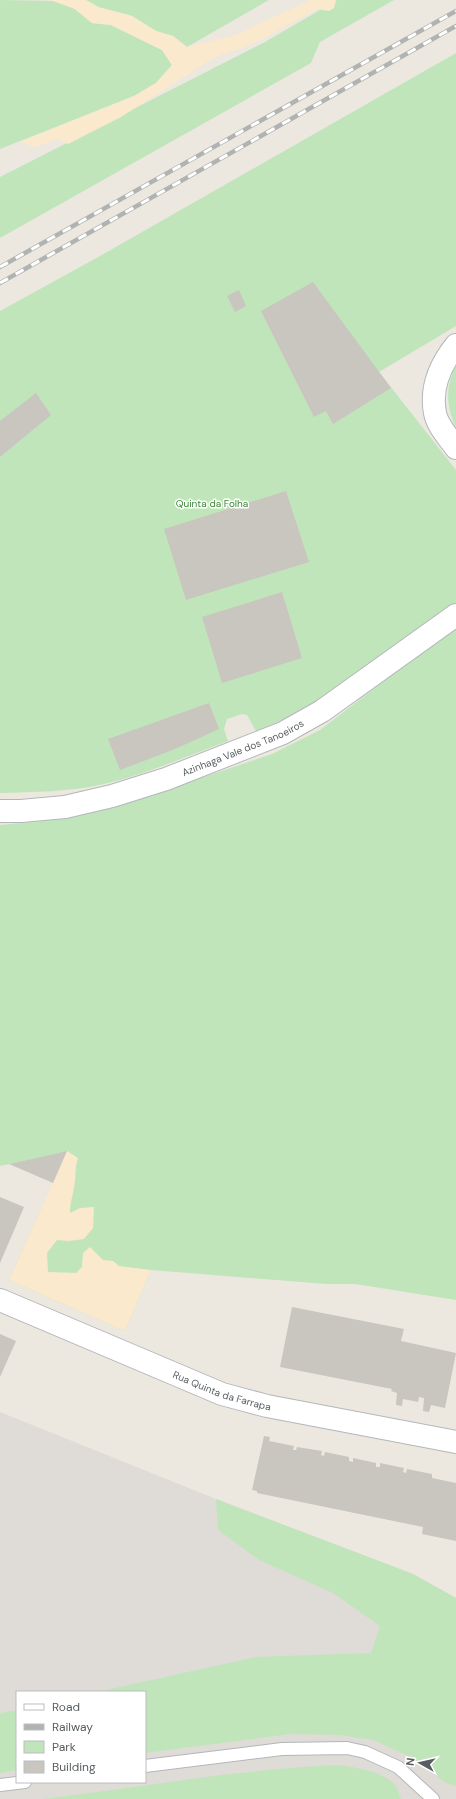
<svg xmlns="http://www.w3.org/2000/svg" width="456" height="1799" viewBox="0 0 456 1799" font-family="'DM Sans',sans-serif">
  <style>
    .industrial { fill: #dfdbd7; fill-rule: evenodd }
    .green { fill: #c0e5bb }
    .sand { fill: #fae9cc }
    .building { fill: #c9c5bf }
    .lines { fill: none; stroke-linecap: round; stroke-linejoin: round }
    .service-casing { stroke: #b3b7bb; stroke-width: 14 }
    .minor-casing { stroke: #b3b7bb; stroke-width: 24 }
    .service { stroke: #fff; stroke-width: 12 }
    .minor { stroke: #fff; stroke-width: 22 }
    .rail-casing { stroke: #b1b2b2; stroke-width: 4.5 }
    .rail { stroke: #fff; stroke-width: 3; stroke-dasharray: 9; stroke-linecap: butt }
    .labels { text-anchor: middle; stroke-width: 3; stroke-linejoin: round; paint-order: stroke }
    .park-label { font-size: 10px; fill: #3a8633; stroke: #fff }
    .street-label { font-size: 10px; fill: #585d61; stroke: #fff }
  </style>
  <rect width="100%" height="100%" fill="#ece8df"/>
  <path class="industrial" d="M0,1412l216,87 197,75 43,24v201h-456zM17,1692h128v90h-128z"/>
  <g class="green">
    <path d="M0,0l56,1 19,8 17,14 19,2 51,25 10,15 -16,18 -22,13 -134,53z"/>
    <path d="M86,0h183l-82,47 -14,-11 -17,-5 -24,-15 -34,-9z"/>
    <path d="M337,0h57l-74,42 -9,21 -311,175v-61l265,-135z"/>
    <path d="M456,53v273l-77,46 77,98v134l-145,104 -55,23 -9,-16 -5,-1 -15,5 -3,10 4,12c-41,15 -81,33 -124,43 -34,8 -70,8 -104,9v-482l100,-55z"/>
    <path d="M456,366v61c-10,-19 -11,-42 0,-61z"/>
    <path d="M456,628v672l-101,-16h-29l-175,-14 -26,61 -116,-51 58,-128 -67,14v-341l62,-6 71,-18 139,-47 48,-24 69,-53z"/>
    <path d="M216,1499l197,75 43,24v188l-10,-3 -33,-25 -40,-18 -33,-5 -50,-1 -145,19v-61h-48l159,-35 115,-4 9,-27 -47,-33 -74,-33 -41,-30z"/>
    <path d="M17,1710v60l-17,3v-60z"/>
    <path d="M339,1765c18,3 42,5 56,20 3,3 4,10 6,14h-357c98,-12 196,-30 295,-34z"/>
  </g>
  <g class="sand">
    <path d="M50,0h36l12,7 34,9 24,15 17,5 14,11 49,-12 74,-35h26l-2,8 -5,3 -12,-2 -64,35 -38,13 -94,60 -53,27 -11,-5 -22,8 -15,-5 114,-46 22,-13 16,-18 -10,-15 -51,-25 -19,-2 -17,-14z"/>
    <path d="M67,1151l11,7c-3,8 -2,15 -3,23 -1,11 -5,20 -5,32l10,-5 14,-1 -1,21 -9,11 -15,2 -12,-1 -10,13 1,19 28,1 6,-6 1,-14 7,-6 13,13 10,1 6,5 32,4 -26,61 -116,-51z"/>
  </g>
  <g class="building">
    <path d="M313,282l78,106 -58,36 -7,-13 -12,6 -53,-106z"/>
    <path d="M239,290l7,16 -11,6 -8,-16z"/>
    <path d="M36,393l15,22 -51,42v-36z"/>
    <path d="M286,491l23,71 -123,38 -22,-71z"/>
    <path d="M282,592l20,66 -80,25 -20,-66z"/>
    <path d="M209,703l10,26 -44,20 -55,21 -12,-31z"/>
    <path d="M67,1151l-14,32 -44,-19 37,-8z"/>
    <path d="M0,1197l24,10 -24,56z"/>
    <path d="M292,1307l112,22 -3,12 55,12 -11,55 -14,-3 -2,7 -6,-1 1,-13 -5,-1 -1,5 -15,-3 -1,7 -6,-1 1,-12 -6,-2 1,-2 -112,-22z"/>
    <path d="M0,1334l16,7 -16,36z"/>
    <path d="M264,1436l6,1 -1,4 25,5 -1,4h3l1,-3 25,4 -1,4 3,1 1,-4 24,5v4l4,1v-4l23,5v4h4v-4l24,5 -1,4 3,1 1,-4 25,5v4l24,5v58l-34,-7 1,-7 -166,-34v-2l-5,-1z"/>
  </g>
  <g class="lines">
    <defs>
      <g id="service">
        <path d="M145,1766l137,-17 65,-1 18,4 33,15 35,32"/>
        <path d="M0,1785l25,-3"/>
      </g>
      <g id="minor">
        <path d="M456,345c-16,20 -26,42 -21,68 2,12 14,25 21,35"/>
        <path id="s1" d="M0,811h21l44,-4 47,-11 54,-17 117,-46 39,-22 134,-96"/>
        <path id="s2" d="M0,1300l222,94 45,12 189,36"/>
      </g>
    </defs>
    <use href="#service" class="service-casing"/>
    <use href="#minor" class="minor-casing"/>
    <use href="#service" class="service"/>
    <use href="#minor" class="minor"/>
    <defs>
      <g id="rail">
        <path d="M0,267l456,-256"/>
        <path d="M0,283l456,-257"/>
      </g>
    </defs>
    <use href="#rail" class="rail-casing"/>
    <use href="#rail" class="rail"/>
  </g>
  <g class="labels">
    <g class="park-label">
      <text x="212" y="507">Quinta da Folha</text>
    </g>
    <g class="street-label">
      <text dy="4" stroke="none"><textPath href="#s1" startOffset="253">Azinhaga Vale dos Tanoeiros</textPath></text>
      <text dy="4" stroke="none"><textPath href="#s2" startOffset="240">Rua Quinta da Farrapa</textPath></text>
    </g>
  </g>
  <rect x="16" y="1691" width="130" height="92" fill="#ffffff" stroke="#bcbec0"/>
  <rect x="24" y="1704" width="20" height="6" fill="#ffffff" stroke="#bcbec0"/>
  <text x="52" y="1711" font-size="12" fill="#585d61">Road</text>
  <rect x="24" y="1724" width="20" height="6" fill="#b1b2b2" stroke="#bcbec0"/>
  <text x="52" y="1731" font-size="12" fill="#585d61">Railway</text>
  <rect x="24" y="1741" width="20" height="12" fill="#c0e5bb" stroke="#bcbec0"/>
  <text x="52" y="1751" font-size="12" fill="#585d61">Park</text>
  <rect x="24" y="1761" width="20" height="12" fill="#c9c5bf" stroke="#bcbec0"/>
  <text x="52" y="1771" font-size="12" fill="#585d61">Building</text>
  <g transform="translate(420 1763) rotate(278)" stroke="#ffffff" stroke-width="3" paint-order="stroke">
  <path d="M0-3L7 15L0 10L-7 15Z" fill="#585d61"/>
  <text y="-6" font-size="11" font-weight="bold" text-anchor="middle" fill="#585d61">N</text>
  </g>
</svg>
